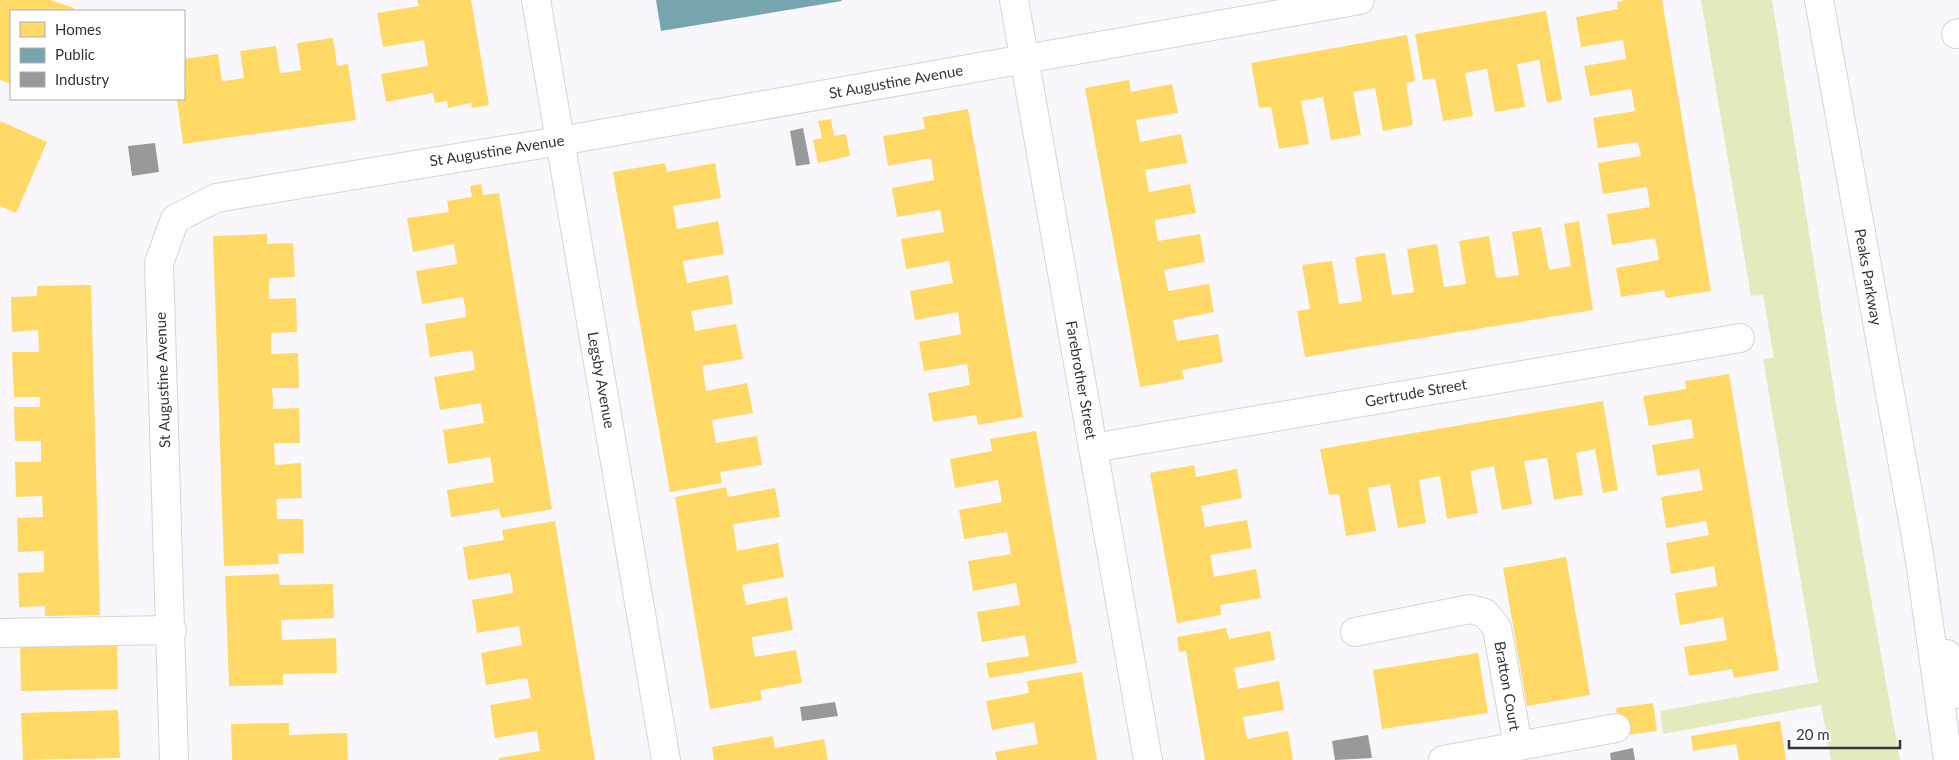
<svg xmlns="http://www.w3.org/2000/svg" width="1959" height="760" viewBox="0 0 1959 760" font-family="Lato,sans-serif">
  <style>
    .green { fill: #e4eabd }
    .homes { fill: #ffd966 }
    .public { fill: #76a5af }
    .industry { fill: #999 }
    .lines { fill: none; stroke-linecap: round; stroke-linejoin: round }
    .minor-casing { stroke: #d5d3d9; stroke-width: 30 }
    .highway-casing { stroke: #d5d3d9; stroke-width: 30 }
    .minor { stroke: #fefeff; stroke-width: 28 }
    .highway { stroke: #fefeff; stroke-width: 28 }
    .labels { text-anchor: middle; stroke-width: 5; stroke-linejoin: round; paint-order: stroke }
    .street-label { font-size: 15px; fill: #36333c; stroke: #fff }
  </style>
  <rect width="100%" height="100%" fill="#f9f7fc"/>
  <path class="green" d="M1701,0h71l65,409 63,351h-69l-10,-55 -158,29 -3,-23 158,-29 -55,-323 11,-1 -11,-63 -12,1z"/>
  <g class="homes">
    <path d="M0,0h51l23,8 -1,3h-62v73l-11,-4z"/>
    <path d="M417,0h54l18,105 -17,3 -1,-5 -23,5 -1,-7 -12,2 -2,-10 -47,9 -5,-28 47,-8 -4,-26 -41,7 -6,-34 42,-7z"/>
    <path d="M1626,0h36l49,291 -45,7 -2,-8 -43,7 -5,-29 43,-8 -4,-22 -43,7 -5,-31 43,-7 -3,-20 -44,7 -5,-31 43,-7 -3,-14 -40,6 -5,-30 42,-7 -4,-22 -41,7 -6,-30 42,-7 -3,-19 -42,7 -5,-30 42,-8 -1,-7z"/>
    <path d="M1546,11l16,89 -15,3 -8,-43 -22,4 8,43 -30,5 -8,-43 -22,4 8,43 -30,5 -8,-43 -12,2 -8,-46z"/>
    <path d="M1407,35l8,46 -9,2 7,42 -30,6 -8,-43 -22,4 8,43 -30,5 -8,-43 -22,4 8,43 -30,5 -8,-42 -12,1 -8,-45z"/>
    <path d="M333,38l4,28 11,-2 8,56 -173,24 -6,-45h7v-13h2l-2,-27 34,-5 4,27 10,-1 12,-2 -4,-27 36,-5 4,27 10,-1 11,-2 -4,-27z"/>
    <path d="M1129,80l2,12 41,-8 6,29 -42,7 4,22 41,-8 6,29 -42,7 4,22 41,-8 6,29 -41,7 1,10 2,11 42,-7 5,28 -41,8 4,21 41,-7 5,28 -41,8 4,21 41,-7 5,28 -41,8 2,9 -44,8 -55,-299z"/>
    <path d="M968,109l55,308 -45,8 -2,-10 -43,7 -5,-29 42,-8 -3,-21 -43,7 -5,-29 42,-8 -3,-22 -43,8 -5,-29 43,-8 -4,-22 -43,8 -5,-30 43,-7 -4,-22 -43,7 -5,-29 42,-8 -3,-22 -43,8 -5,-30 42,-7 -2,-12z"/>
    <path d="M831,119l3,17 12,-2 4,22 -32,7 -5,-23 9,-2 -4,-17z"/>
    <path d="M0,121l47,21 -31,71 -16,-7z"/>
    <path d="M665,163l2,9 48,-9 6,35 -48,8 4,23 41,-8 6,33 -41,7 4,22 41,-8 5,29 -42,7 4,20 41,-7 7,35 -41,7 4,25 41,-8 6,30 -41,7 4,23 41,-7 5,29 -42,7 2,11 -52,9 -57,-320z"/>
    <path d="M481,184l2,11 16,-2 53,316 -51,9 -2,-9 -48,8 -4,-27 47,-8 -4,-25 -42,7 -5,-34 41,-7 -3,-20 -41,7 -6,-33 41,-7 -1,-10 -2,-10 -42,7 -5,-33 41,-7 -1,-11 -2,-9 -41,7 -6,-33 41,-7 -3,-20 -41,8 -6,-34 42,-6 -2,-11 25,-4 -2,-11z"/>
    <path d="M1579,221l14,89 -288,47 -8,-46 13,-2 -8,-44 30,-4 7,43 23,-3 -7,-44 30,-4 7,42 10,-1 12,-2 -7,-43 30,-5 7,43 22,-3 -7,-43 30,-5 7,42 10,-1 13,-2 -7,-43 29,-5 8,43 22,-4 -7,-42z"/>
    <path d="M267,234v10l26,-1 2,34 -26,1v21l27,-1 1,34 -26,1v21l27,-1 1,35h-27l1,11v10l26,-1 1,35h-26l1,22 26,-2 1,35 -26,1 1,10v10h26l1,34 -26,1 1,10 -55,2 -11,-330z"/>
    <path d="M91,285l9,330 -55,1v-10l-26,1 -1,-34 26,-1v-21l-26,1 -1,-34 26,-1 -1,-21 -26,1 -1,-35h26v-21h-26l-1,-34h26v-10h-26l-2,-45h27l-1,-22 -26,2 -1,-35 26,-1v-10z"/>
    <path d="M1729,374l50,296 -45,8 -2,-9 -43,7 -5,-29 43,-7 -4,-23 -43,8 -5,-32 42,-7 -3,-20 -43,8 -5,-31 43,-8 -3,-14 -40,7 -5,-31 42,-7 -4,-21 -42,7 -5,-31 42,-7 -3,-19 -42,7 -6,-30 43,-7 -1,-8z"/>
    <path d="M1603,401l15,89 -15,3 -8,-44 -19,4 7,42 -15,2 -14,3 -7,-42 -23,3 8,43 -30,6 -8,-44 -24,5 8,42 -31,6 -7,-43 -11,2 -10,2 7,43 -28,5 -8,-44 -22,4 8,43 -30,5 -7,-42 -10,1 -9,-46z"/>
    <path d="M1036,431l41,232 -88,15 -3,-15 43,-7 -4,-21 -43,7 -5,-30 43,-7 -4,-22 -43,8 -5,-30 43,-7 -4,-22 -43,7 -5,-29 43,-8 -4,-22 -43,8 -5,-29 42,-8 -2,-12z"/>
    <path d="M1194,465l2,12 41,-8 5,29 -41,8 2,9 2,12 42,-7 5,28 -42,7 2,10 2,12 42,-8 5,29 -41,7 1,10 -44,8 -27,-150z"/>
    <path d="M726,487l2,10 47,-9 5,29 -47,7 4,27 41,-8 6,34 -42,8 4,20 41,-8 6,33 -41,7 1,11 2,9 41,-7 6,33 -42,7 2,10 -52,9 -35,-212z"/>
    <path d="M555,521l40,239h-96v-2l41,-7 -3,-20 -42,7 -5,-33 41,-7 -4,-20 -41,7 -5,-32 41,-8 -3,-19 -42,7 -5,-33 41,-7 -1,-10 -2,-10 -42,7 -5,-33 41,-7 -2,-10z"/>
    <path d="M1566,557l24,138 -63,11 -24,-138z"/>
    <path d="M279,574l1,11 53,-1 1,34 -53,2 1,20 54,-2 1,35 -54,1v11l-54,1 -4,-110z"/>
    <path d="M1226,628l3,11 41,-8 5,29 -41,8 2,9 2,12 41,-8 5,29 -41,7 4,22 41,-8 5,29h-88l-19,-109 -7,1 -2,-15z"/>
    <path d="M117,640l1,49 -97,2 -1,-48z"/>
    <path d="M1478,653l10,60 -106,16 -9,-59z"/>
    <path d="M1082,672l15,88h-100l-2,-8 43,-8 -4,-22 -42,8 -6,-29 43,-8 -2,-12z"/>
    <path d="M1653,703l4,28 -36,5 -5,-28z"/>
    <path d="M118,710l2,48 -97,2 -2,-47z"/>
    <path d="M1780,721l6,39h-47l-3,-16 -43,7 -2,-15z"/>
    <path d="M289,723v12l58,-2 1,27h-116l-1,-36z"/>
    <path d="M773,736l2,12 49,-9 4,21h-114l-2,-13z"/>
  </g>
  <path class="public" d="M656,0h185l1,1 -181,30z"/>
  <g class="industry">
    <path d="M803,128l7,36 -14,2 -6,-35z"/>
    <path d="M155,143l4,29 -27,4 -4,-30z"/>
    <path d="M835,702l3,14 -36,5 -2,-14z"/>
    <path d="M1368,735l4,23 -37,2 -3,-19z"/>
    <path d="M1633,748l2,12h-24l-1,-7z"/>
  </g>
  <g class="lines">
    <defs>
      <g id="minor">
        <path d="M536,0l130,760"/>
        <path d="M1014,0l134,760"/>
        <path d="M1956,34l3,-1"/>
        <path d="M1093,448l647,-110"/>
        <path d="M1355,632l115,-23 15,4 12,15 21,118"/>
        <path d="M0,633l172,-3"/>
        <path d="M174,760l-15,-497 16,-44 41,-21 344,-57 800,-141"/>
        <path d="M1443,760l173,-32"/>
      </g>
      <g id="highway">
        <path d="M1819,0l100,554 29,206"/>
        <path d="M1947,654l12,40"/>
      </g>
    </defs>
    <use href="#minor" class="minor-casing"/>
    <use href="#highway" class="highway-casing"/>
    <use href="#minor" class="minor"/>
    <use href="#highway" class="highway"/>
  </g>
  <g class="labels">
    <g class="street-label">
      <text transform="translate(896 82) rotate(-10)" y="5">St Augustine Avenue</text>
      <text transform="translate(497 151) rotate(-9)" y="5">St Augustine Avenue</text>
      <text transform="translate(1868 277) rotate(80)" y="5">Peaks Parkway</text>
      <text transform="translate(163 380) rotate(-92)" y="5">St Augustine Avenue</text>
      <text transform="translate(601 380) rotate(80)" y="5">Legsby Avenue</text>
      <text transform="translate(1081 380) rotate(80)" y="5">Farebrother Street</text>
      <text transform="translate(1416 393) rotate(-10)" y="5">Gertrude Street</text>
      <text transform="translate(1507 686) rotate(80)" y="5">Bratton Court</text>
    </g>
  </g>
  <rect x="10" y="10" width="175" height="90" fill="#ffffff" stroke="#afadb1"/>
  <rect x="20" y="22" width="25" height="15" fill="#ffd966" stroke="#afadb1"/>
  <text x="55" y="35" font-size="15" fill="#36333c">Homes</text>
  <rect x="20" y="48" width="25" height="15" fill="#76a5af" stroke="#afadb1"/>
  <text x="55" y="60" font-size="15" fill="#36333c">Public</text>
  <rect x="20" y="72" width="25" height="15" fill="#999999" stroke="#afadb1"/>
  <text x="55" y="85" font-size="15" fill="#36333c">Industry</text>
  <path d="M1789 740v8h111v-8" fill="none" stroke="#36333c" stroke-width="2.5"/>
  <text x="1796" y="740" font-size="15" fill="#36333c" stroke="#ffffff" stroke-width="4" paint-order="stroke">20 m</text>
</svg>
